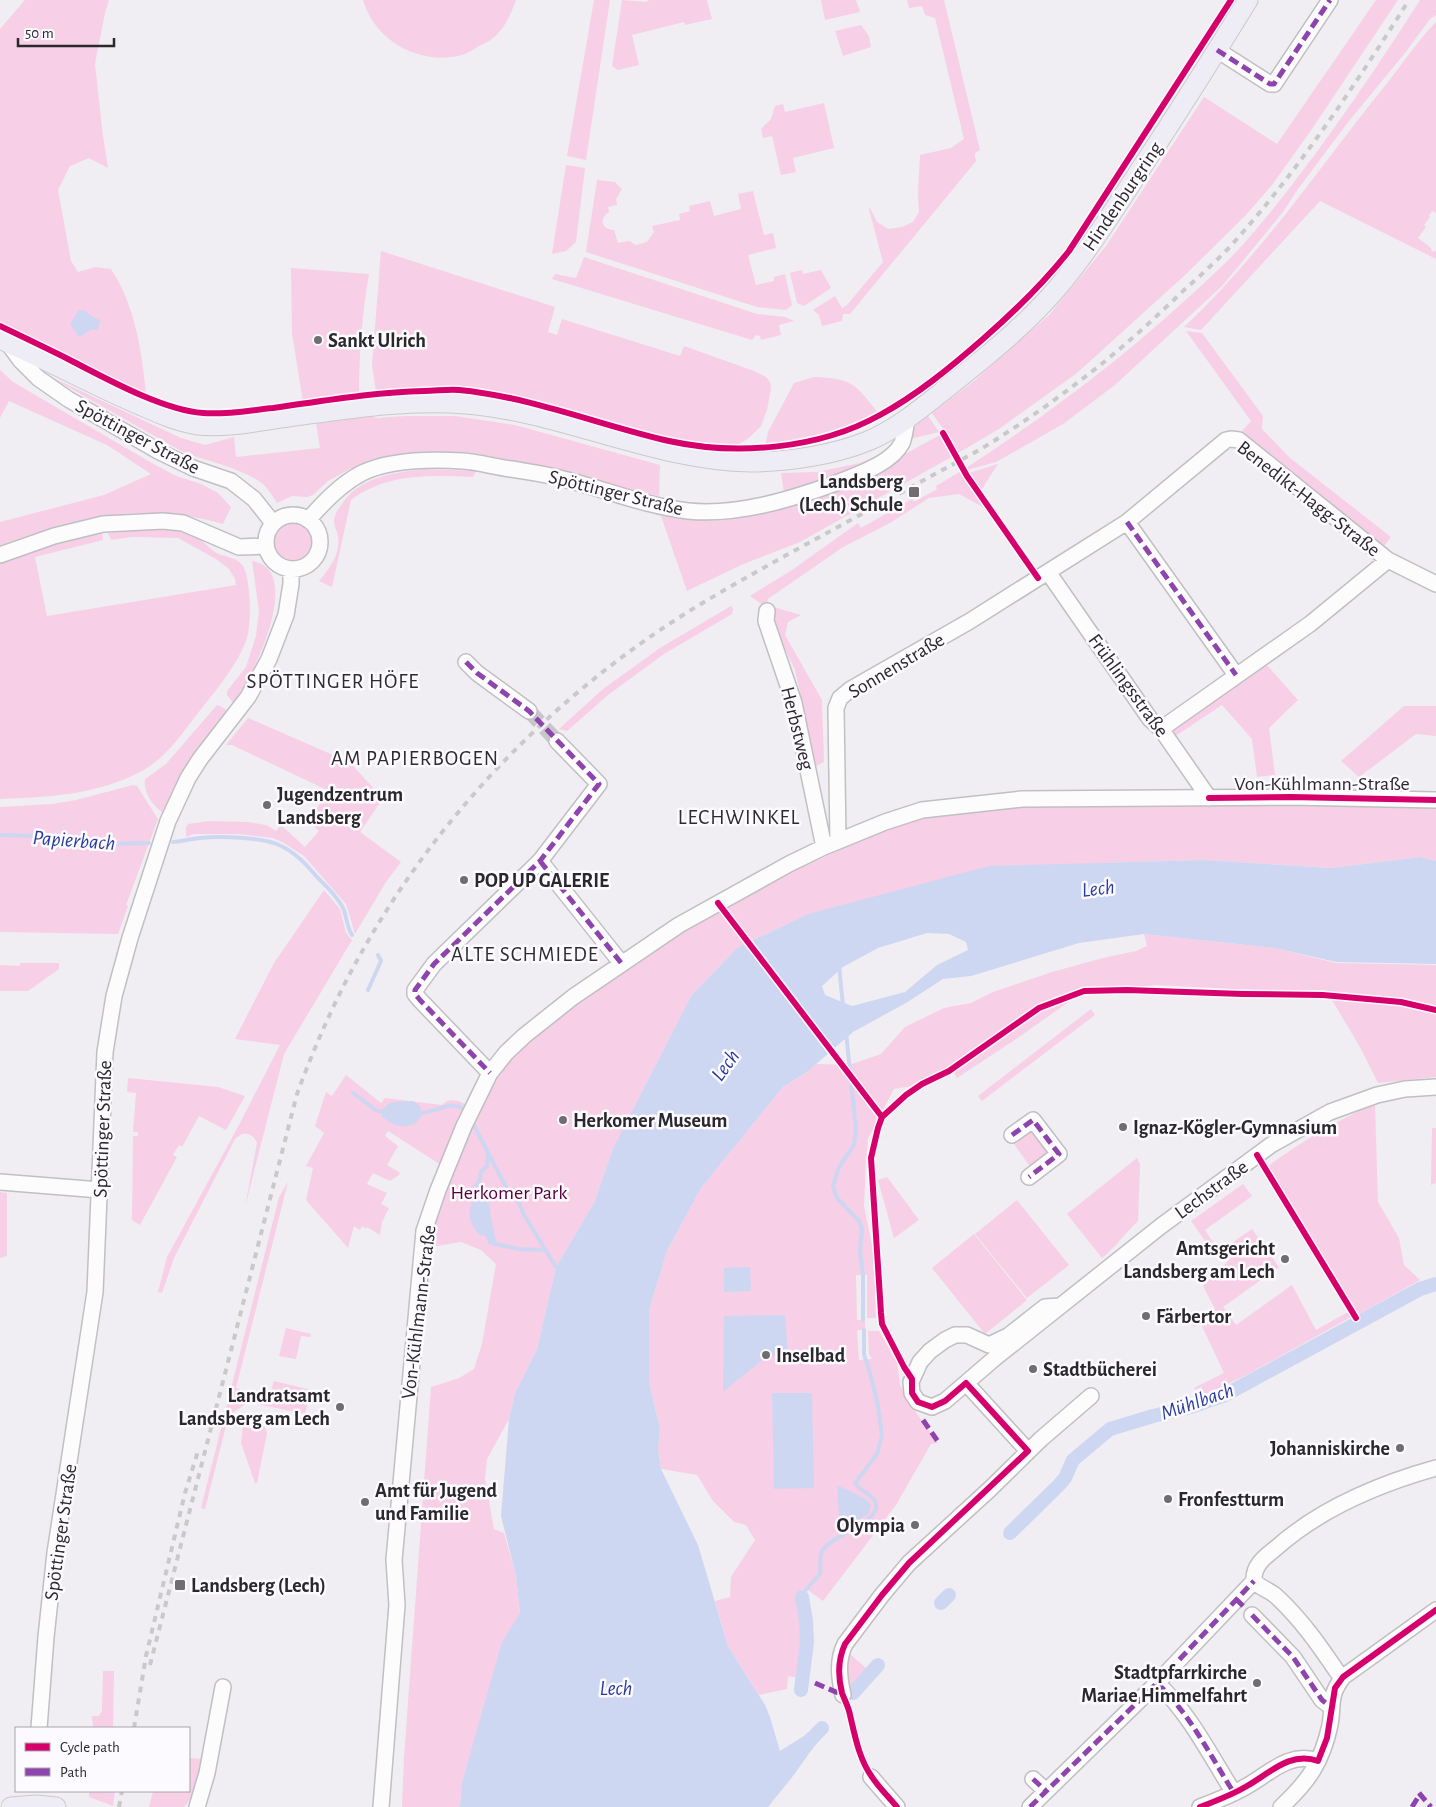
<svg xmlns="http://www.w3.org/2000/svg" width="1436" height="1807" font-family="'Alegreya Sans',sans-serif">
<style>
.green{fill:#f7cfe7}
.water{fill:#ced7f1;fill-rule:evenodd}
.pier{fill:#f0eef2}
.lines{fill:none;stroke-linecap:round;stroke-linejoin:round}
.stream{stroke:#ced7f1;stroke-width:4}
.canal{stroke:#ced7f1;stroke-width:14}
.minor-tunnel{stroke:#c8c6ca;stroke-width:15;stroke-dasharray:15 8;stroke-linecap:butt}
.minor-casing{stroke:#c0bfc2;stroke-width:18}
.major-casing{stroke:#cac9cb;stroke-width:21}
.minor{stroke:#fdfcfd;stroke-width:15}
.major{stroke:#eeedf5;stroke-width:19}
.rail{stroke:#c9c9c9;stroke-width:4;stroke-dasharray:6 6;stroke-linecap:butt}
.quiet{stroke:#8e44ad;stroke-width:5;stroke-dasharray:10 5;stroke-linecap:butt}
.cycleway-casing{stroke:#fcfaff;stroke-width:9}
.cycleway{stroke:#d6006c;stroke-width:6}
.poi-dot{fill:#6f6d70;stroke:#fcfaff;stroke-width:2}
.labels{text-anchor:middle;stroke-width:5;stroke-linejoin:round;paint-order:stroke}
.street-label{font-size:20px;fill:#29282a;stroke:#fcfaff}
.poi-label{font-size:20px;font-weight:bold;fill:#29282a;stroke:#fcfaff;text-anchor:start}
.park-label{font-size:20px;fill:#55003d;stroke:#fcfaff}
.neighbourhood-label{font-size:21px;letter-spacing:1px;fill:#2d2b2f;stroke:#fcfaff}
.water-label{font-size:21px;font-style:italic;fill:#273d9e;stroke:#fcfaff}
</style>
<rect width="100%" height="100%" fill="#f0eef2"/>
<path class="green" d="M25,0h84l-4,13 -10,51 8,72 5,32 -19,-10 -19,8 -12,24 13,71 7,11 17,-5 16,2c24,36 31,83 35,125l-146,-71v-294z
M363,0h153c-5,14 -11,28 -23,38 -4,4 -10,6 -14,8 -5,3 -11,7 -17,9 -41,11 -87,-13 -99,-55z
M594,0h16l-24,160 -19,-4z
M622,0l24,2 3,-2h58l5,19 -27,6 -1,-3 -52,13 7,30 -21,5 -6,-4z
M821,0h35l4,12 -35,8z
M907,0h37l36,150 -5,3v5l2,2 -127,154h-7l-1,7 -20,5 -3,-11 -6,-5 22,-14 7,12 5,-3 36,-43 -14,-53 1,-1 7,14 11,7 14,-2 11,-5 6,-10 -1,-18 2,-39 31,-7 13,-9 -29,-121 -10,-3 -3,-9 -13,2z
M1376,0h22l-86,129 -40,56 -27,31 -61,60 -107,97 -78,56 -41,24 -12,-20 -14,-20 43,-33 74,-65 57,-69 98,-149 73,47z
M1420,0h16v15l-6,4 -25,34 -56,68 -51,68 -15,23 -60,73 -108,100 -52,39 -67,38 -29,8 -1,-2c75,-49 147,-102 214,-163 20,-18 41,-37 60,-57 32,-36 61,-74 89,-113 32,-45 62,-89 91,-135z
M1436,22v191l-4,-2 -3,4 1,2 -6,8 2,2 -8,11 13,10 1,4 4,-1v8l-116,-58 -119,129 -17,-3c77,-72 134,-158 200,-240 17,-21 33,-46 52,-65z
M861,25l8,11 2,11 -28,9 -8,-25z
M824,103l10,45 -41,10 3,14 -15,3 -9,-39 -9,2 -2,-9 10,-10 4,-13 8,-2 2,8z
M566,165l19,3 -9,74 -10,9 -14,3z
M597,180l18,2 7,7 -6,10 1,6 -9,2 1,5c-10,6 -8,18 5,18l4,13 11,-2 7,4 11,-3 7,-10 -2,-6 28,-6 -1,-6 11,-3 -1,-5 21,-5 4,15 27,-7 -3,-15 15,-3 11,44 9,-2 3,15 -28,7 8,30 18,-4v-4l11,-3 7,31 -6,5 -29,-3 -171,-55z
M381,251l174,56 -7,25 9,3 5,-16 118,37 4,-10 70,25 12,6 4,5 1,7 -4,21 -6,16 -12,12 -10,6 -18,3 -50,-7 -108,-31 -62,-14 -38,-6 -69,1 -18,2 -4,-27z
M584,257l173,57 28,3 9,4 -15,4 2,10 -20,5 -1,-4 -4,-1 -4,5 -200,-61 3,-5 21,4z
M291,268l78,6c-7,40 -10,80 -10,121l-56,7 -11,-69z
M802,270l1,4 18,-4 10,18 -27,18 -7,-3 -7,-30z
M1186,331l16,2 61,83 -1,13 28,29 101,79 -7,9 -142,-115 9,-10z
M0,370l13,12 137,80 26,14 25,8 17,9 13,14 -8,17c-79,-23 -148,-7 -223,22v-24l104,-27 47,-21 -44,-29 -98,-44 -9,17z
M45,374l136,64 24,7 29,-8 2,20 84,-9 -4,-25 53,-7 7,2 30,-2h49l60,9 145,40 -1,31 -25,-5 -76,-22 -90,-17 -34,1 -37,2 -24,4 -25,11 -20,11 -15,14 -6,2 -15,-1 -15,7c-3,-5 -7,-11 -11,-16 -18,-18 -61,-26 -85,-36z
M814,377c39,1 42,8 65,37 -37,17 -74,27 -114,32l3,-14 26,-49z
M928,416l11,16 -33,8 11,-16z
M938,436h3l12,20 -153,86 -59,23 -54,26 -26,-75 36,4 31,-1 55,-11 35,-11 40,-17z
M898,446l-44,24 -70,22 -3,-19 36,-1 43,-9z
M998,464l-18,28 -12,-17 1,-2z
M425,469l51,2 -3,6c-42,-2 -87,-4 -122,23l-19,87 -13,-6c10,-12 22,-27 19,-45 -1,-5 -4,-10 -4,-15 0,-4 3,-11 6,-14 18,-31 54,-34 85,-38z
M961,471l31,41 -33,-18 -30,4 -39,25 -47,24 -75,52 -2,8 -16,-11 42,-26 66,-47 3,5 51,-29 2,3 23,-13 -1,-3z
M272 541a20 20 0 1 1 40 0a20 20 0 1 1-40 0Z
M151,529c15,0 31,-1 44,7 8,5 14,12 21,17 9,4 21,4 27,13 8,14 9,59 3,75 -10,26 -31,50 -48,72 -17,22 -33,46 -58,59 -44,23 -92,25 -140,27v-235l47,-18 55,-13 1,7 -68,17 12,59 189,-31 -1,-6 -6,-10 -13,-10 -38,-21 -46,-1 -21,3 -3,-7z
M252,561c5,1 10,2 14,6 28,25 -14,112 -33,136l-6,-8v-4l19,-24 10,-31 3,-25z
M731,606l2,3 -1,5 -68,40 -56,41 -41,36 -8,-2 44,-40 57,-41z
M773,607l28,8 -13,7 -3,13 37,65 2,62 -8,4 -21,-96 -19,-40z
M1265,663l33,37 -29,28 6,47 -18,2 -5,-38 -30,-34 -48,32 -6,-7z
M217,705l3,1 8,5 -38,50 -28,51c-10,-7 -19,-20 -17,-33l21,-15z
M1404,706h32v30l-20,-2 -57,43 -18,-16z
M248,718l101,44 34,36 -23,34 41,30 -15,20 -31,52 -9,-30 -42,-48 -20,-13 -11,-5 -35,-4h-44l-8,3v-9l2,-4 21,-3 39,1 18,3 10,6 5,-6 24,22 14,-16 -11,-10 21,-30 -97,-46h-6z
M133,785l4,1 21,33 -32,86 2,1 -10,28 -118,-2v-125l52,-3 24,-4z
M1017,803l419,2v56l-15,-4 -90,11 -128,-8 -103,3 -292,51 -71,34 -46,48 -78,152 -19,55 -38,64 -19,82 -22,44 -6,26 -22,40 -2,20 9,50 10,4 12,43 4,37 -41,112 -17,57 -2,25h-58l2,-50 27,-370 28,-9 15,-9 8,-25 14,-80 -15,-14 -20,-8 -31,5 6,-30 39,-98 13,-26 15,-23 25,-30 20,-17 136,-91 107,-60 32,-14 43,-20 57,-21z
M324,890l16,19 6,24 6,7 -68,114 -39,153 12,-64c-5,-11 -14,-12 -22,-4l-61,119 -12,35 -4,-1 9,-35 72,-132 41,-80 -45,-6 39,-76z
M1144,934l131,14 61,15 100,2v112l-58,6 -18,-36 -34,-57h-71l-99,-5 -76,9 -61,43 -62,41 -6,-10 -33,17 -24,4 -26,49 -2,21 -2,47 10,49 2,63h-9v-43h-11l1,45h8v10h-8l2,30 13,-1 -3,-5 -1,-23h11l18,31 3,23 12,22 26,36 -7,1 -35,61 -73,96 -18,-13 -6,4 6,30 1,20 -7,36 -11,-2 -1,13 -28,6 -31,-49 -13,-45 15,-4 1,-20 24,-37 -9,-15 -12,-3 -21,-21 -16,-26 -36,-6 -3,-19 2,-21 -11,-47v-72l18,-59 34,-63 82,-101 24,-15 9,-8 33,1 32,-11 24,-27 39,-19 27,-5 22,-11 59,-20 51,-14 33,-7 11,-5z
M20,963h39v6l-31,22h-28v-26l20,1z
M1091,1009l4,6 -113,86 -4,-5z
M346,1075l35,28 4,-5 57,7c7,-7 15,-5 23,-1l-24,61 -53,-34 -3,5 13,10 -11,19 13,8 -1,2 -9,6 -17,-8 -6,11 20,9 -6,11 8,4 -7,14 -2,13 -13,-8 -1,2 -4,-3 -2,4 -6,-4 -6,22 -42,-48 7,-32 -7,-2 18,-33 -9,-7 11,-34 6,4z
M128,1078l90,9 27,9 -19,34 -27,-14 -17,31 -3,-2 -6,10 4,2 -37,68 -8,-5 1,-84h5v-4h-5l3,-39 -9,-1z
M1375,1103l3,99 21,36 5,27 16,15 -61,34 -26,-42 -5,-5 -60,-101c34,-25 69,-45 107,-63z
M1030,1128l20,26 -19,14 -19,-27z
M1432,1128h4v55l-5,2z
M1137,1158l3,6 -2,57c-13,12 -21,25 -36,37l-35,-44z
M887,1177l32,43 -25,18 -16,-58z
M288,1182l-52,206 12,3 -2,13 -12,8 -7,10 -22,87 -4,-1 78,-311z
M1243,1184l9,12 -47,34 14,21 -4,4 -24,-34z
M0,1192l7,1v63l-7,2z
M1017,1200l52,65 -42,33 -52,-64z
M1252,1229l27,38 -56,40 13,18 56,-40 24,45 32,-18 3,5 -101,56 -43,21 -9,3 6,-4 -3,-6 -6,3 -1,-2 30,-15 -23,-49 -7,3 -2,-2 23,-16 -12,-23 29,-29 -6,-10z
M974,1234l53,66 -42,34 -53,-66z
M286,1328l25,6 -1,3 -9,-1 -5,23 -17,-3z
M274,1381l37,9 -6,24 -48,-10 1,-5 10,2z
M250,1421c9,-1 15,3 17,12l-10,50h-2l-14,-40 2,-17z
M849,1653l17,15 -17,20c-5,-11 -3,-24 0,-35z
M103,1671h11l-1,57h-20l-1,-12h7l3,-5z
M190,1758l11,1c-3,15 -6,37 -17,48h-35l4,-16h36z
M89,1791h26l-2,15 -24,-9z"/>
<path class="water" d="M79,310h5l7,6 9,4 -2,10h-7l-12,7 -9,-13z
M1421,857l15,4v103l-100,-2 -61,-14 -131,-14 -65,9 -108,33 -28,3 -37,24 -53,29 -46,40 -24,15 -82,101 -34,63 -18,59v72l11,47 -2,21 3,19 37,76 30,101 37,59 5,12 10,34 24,-15 4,-4 10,9 -25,35 -25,31h-308l2,-25 40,-140 18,-29 -4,-37 -15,-60 8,-97 6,-26 22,-44 19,-82 38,-64 19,-55 78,-152 46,-48 71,-34 181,-48 214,-6 128,8zM927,933l22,1 17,8 2,8 -31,15 -32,27 -53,14 -27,-11 -3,-9 21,-19 35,-19z
M413,1101l7,5 2,8c-7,18 -29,14 -40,2v-6l6,-6 6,-2z
M479,1180c2,8 9,15 10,22 2,16 4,29 9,43l-4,1 -5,-2 -4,-9 -4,1c-10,-9 -17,-25 -6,-36 -3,-8 -4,-14 4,-20z
M750,1267l1,24 -27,1v-24z
M785,1315l3,40 -21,1 -44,36 1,-76z
M772,1393h40l2,95 -40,1z
M837,1485l29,14 5,7 -3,8 -28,17z"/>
<path class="pier" d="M751,938l85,112 -6,5 -86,-114z"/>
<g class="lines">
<path class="stream" d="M0,835l35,1 72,8 42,-1
M173,842c9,-1 18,-3 27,-4 20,-2 62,-1 79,7 16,7 27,19 38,32 9,9 19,18 25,29 5,9 4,20 10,29
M839,965l4,41
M368,990l13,-29 -3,-6
M846,1032l10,98 -2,15 -15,22 -6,19 4,12 22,23 3,8 -2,23 3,23v45
M353,1093l24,18 8,1
M419,1113c15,1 36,-16 47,-1
M471,1120l36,69 12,14 5,12 32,52 4,2
M479,1183l2,-11 6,-6 1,-12
M494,1242l1,2 24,5 27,1
M802,1597v-3l18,-20c1,-6 -1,-17 2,-23 8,-16 63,-29 53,-50 -5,-8 -15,-10 -20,-18l22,-29 5,-19 -4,-29 -6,-26 -8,-26v-24"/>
<path class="canal" d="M1010,1533l49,-48 6,-7 8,-18 37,-31 43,-13 38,-9 32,-11 197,-107 16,-5
M941,1603l8,-8
M801,1690l6,-48 -1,-21 -4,-24
M853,1693l25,-28
M802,1749l20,-21"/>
<path class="minor-tunnel" d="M529,711l28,30"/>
<g class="minor-casing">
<path id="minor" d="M1217,50l53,34h4l56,-84
M7,342l14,19 17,17 30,21 90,52 35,17 38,13 23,18 19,24
M266 542a27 27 0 1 1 54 0a27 27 0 1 1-54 0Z
M308,520c16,-18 33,-36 54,-47 29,-14 69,-14 101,-12 16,1 32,6 48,8 18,3 35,5 52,10 42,10 82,27 125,32 50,5 104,-12 151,-29 20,-8 53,-19 63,-39 3,-7 4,-18 5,-26
M1127,522l109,153
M0,555l54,-19 49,-12 60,-3 20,2 56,24 27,-1
M1388,560l48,24
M1048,572l102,147 11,10 48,69
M767,611l-1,10 28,82 30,144
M466,662l11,11 52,38
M838,841l-2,-133 4,-10 11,-9 119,-68 157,-99 99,-82 5,-1 8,1 149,120 -78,64 -149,105
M540,861l82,103
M490,1073l-70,-73 -5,-6v-4l19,-26 106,-103 59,-77 -42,-43
M1012,1135l21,-15 26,34 -30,23
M0,1182l100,8
M1060,1306l-15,1 -37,29 -19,9 -22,-10h-12l-10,5 -15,11 -10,11 -9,20 1,11 6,9 14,5 13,-6 50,-43 166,-132 110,-81 59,-33 47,-17 28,-6 31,-2
M966,1383l62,68
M1254,1581c-1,-16 11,-24 22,-33 45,-40 103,-64 160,-80
M1254,1581c6,7 15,9 22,15 25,23 43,49 62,77l5,4
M1252,1615l41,42 29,43 9,7
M1157,1683c33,31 53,72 77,110
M843,1695c-4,-18 -6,-35 2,-51l37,-49 27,-32 81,-74 51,-50 50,-43
M39,1728l7,-91 9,-84 40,-261 10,-240 9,-56 16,-58 38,-117 20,-43 12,-19 48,-62 21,-38 17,-44 5,-31v-15
M871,1777l26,30
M1033,1779l13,12
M197,1807l10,-34 16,-86
M381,1807l16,-202 -3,-45 30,-329 14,-41 26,-64 26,-53 16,-20 18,-17 49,-39 106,-72 110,-61 35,-17 61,-25 37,-12 100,-11 269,-2 145,3
M1030,1807l127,-124 97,-102
M1200,1807c16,-6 32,-12 47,-21 23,-13 43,-35 71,-25
M1281,1807c28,-26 41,-45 49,-82 4,-22 -2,-28 13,-48l93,-67"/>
</g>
<g class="major-casing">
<path id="major" d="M0,339c48,21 94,47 142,67 18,8 36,16 56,19 29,3 61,-4 90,-8 59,-8 118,-18 178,-13 97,8 186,56 285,58 36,0 83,-7 117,-21 29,-12 56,-35 80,-54 39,-31 79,-63 111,-101 30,-36 55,-76 81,-116 37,-56 73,-113 108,-170
M11,1807l25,-2 20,2"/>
</g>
<use href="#minor" class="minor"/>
<use href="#major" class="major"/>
<path class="rail" d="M150,1665l147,-571c18,-49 41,-101 67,-146 83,-146 207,-269 352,-353 72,-42 145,-80 217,-120 24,-13 48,-25 70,-40 27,-17 53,-36 78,-55 37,-28 70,-58 103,-90 18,-16 36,-32 52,-50 64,-72 121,-158 173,-240
M134,1728l12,-72 39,-163 14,-45
M119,1807l3,-16"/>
<path class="quiet" d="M1217,50l53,34h4l56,-84
M1127,522l109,153
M466,662l11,11 52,38 70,73 -59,77 -106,103 -19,26v4l5,6 70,73
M540,861l82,103
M1012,1135l21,-15 26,34 -30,23
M923,1420l16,23
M1236,1599l8,8
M1252,1615l41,42 29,43 9,7
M815,1683l28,12
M1157,1683c33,31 53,72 77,110l-2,1
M1033,1779l13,12
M1419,1793l12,14
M1030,1807l127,-124 97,-102
M1412,1807l8,-13"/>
<g class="cycleway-casing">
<path id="cycleway" d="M0,326c23,11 46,22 68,33 37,19 94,51 135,54 23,2 48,-3 70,-5 50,-7 101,-16 151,-17 12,0 24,-2 35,-1 73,7 140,35 210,51 68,15 150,8 211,-26 37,-20 71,-48 103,-76 32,-28 60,-55 86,-88l162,-251
M943,433l24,43 71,102
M1209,798l82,-1 145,3
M718,903l164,214
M1257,1155l99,163
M897,1807c-8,-10 -18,-19 -25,-30 -13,-18 -17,-41 -22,-62 -1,-7 -5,-14 -8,-22 -4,-16 -4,-34 3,-49l37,-49 27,-32 119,-112 -62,-68 -21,18 -13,6 -14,-5 -6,-9v-14l-8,-12 -22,-43 -1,-11 -10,-155 7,-30 4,-11 24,-22 16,-11 27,-13 90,-63 45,-17 43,-1 116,4 80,1 78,7 35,8
M1200,1807c16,-6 32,-12 47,-21 23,-13 43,-35 71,-25l9,-23 8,-50 8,-11 93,-67"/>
</g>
<use href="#cycleway" class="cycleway"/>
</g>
<g class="poi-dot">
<circle cx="318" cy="340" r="5"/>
<rect x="908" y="486" width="12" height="12" rx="2.5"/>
<circle cx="267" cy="805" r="5"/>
<circle cx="464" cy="880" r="5"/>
<circle cx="563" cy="1120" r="5"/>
<circle cx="1123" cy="1127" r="5"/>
<circle cx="1285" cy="1259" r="5"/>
<circle cx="1146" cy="1316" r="5"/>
<circle cx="766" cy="1355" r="5"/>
<circle cx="1033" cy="1369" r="5"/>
<circle cx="340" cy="1407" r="5"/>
<circle cx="1400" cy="1448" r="5"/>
<circle cx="1168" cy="1499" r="5"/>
<circle cx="365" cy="1502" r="5"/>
<circle cx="915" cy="1525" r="5"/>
<rect x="174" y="1579" width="12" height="12" rx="2.5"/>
<circle cx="1257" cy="1683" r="5"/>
</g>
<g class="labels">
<g class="street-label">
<text transform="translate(1122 196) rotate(-56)" y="7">Hindenburgring</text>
<text transform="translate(138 436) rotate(28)" y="7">Spöttinger Straße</text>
<text transform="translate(616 492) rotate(14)" y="7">Spöttinger Straße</text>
<text transform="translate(1309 498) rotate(38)" y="7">Benedikt-Hagg-Straße</text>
<text transform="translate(896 665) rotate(-31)" y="7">Sonnenstraße</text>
<text transform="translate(1129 685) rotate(54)" y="7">Frühlingsstraße</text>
<text transform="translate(798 728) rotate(76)" y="7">Herbstweg</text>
<text x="1322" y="790">Von-Kühlmann-Straße</text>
<text transform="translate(102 1129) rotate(-88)" y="7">Spöttinger Straße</text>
<text transform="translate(1211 1189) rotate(-36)" y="7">Lechstraße</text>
<text transform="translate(418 1312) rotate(-83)" y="7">Von-Kühlmann-Straße</text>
<text transform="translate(60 1532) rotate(-82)" y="7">Spöttinger Straße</text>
</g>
<g class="poi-label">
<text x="328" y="347">Sankt Ulrich</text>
<text x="903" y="488" text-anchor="end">Landsberg<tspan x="903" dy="23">(Lech) Schule</tspan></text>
<text x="277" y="801">Jugendzentrum<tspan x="277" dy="23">Landsberg</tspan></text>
<text x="474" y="887">POP UP GALERIE</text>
<text x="573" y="1127">Herkomer Museum</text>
<text x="1133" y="1134">Ignaz-Kögler-Gymnasium</text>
<text x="1275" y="1255" text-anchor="end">Amtsgericht<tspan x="1275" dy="23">Landsberg am Lech</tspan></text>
<text x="1156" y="1323">Färbertor</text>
<text x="776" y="1362">Inselbad</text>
<text x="1043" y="1376">Stadtbücherei</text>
<text x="330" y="1402" text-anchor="end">Landratsamt<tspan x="330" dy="23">Landsberg am Lech</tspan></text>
<text x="1390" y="1455" text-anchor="end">Johanniskirche</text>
<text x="375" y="1497">Amt für Jugend<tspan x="375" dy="23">und Familie</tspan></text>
<text x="1178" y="1506">Fronfestturm</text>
<text x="905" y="1532" text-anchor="end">Olympia</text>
<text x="191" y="1592">Landsberg (Lech)</text>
<text x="1247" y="1679" text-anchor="end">Stadtpfarrkirche<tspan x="1247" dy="23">Mariae Himmelfahrt</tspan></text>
</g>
<g class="park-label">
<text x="509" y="1199">Herkomer Park</text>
</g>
<g class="neighbourhood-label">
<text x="333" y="688">SPÖTTINGER HÖFE</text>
<text x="415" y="765">AM PAPIERBOGEN</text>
<text x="739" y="824">LECHWINKEL</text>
<text x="525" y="961">ALTE SCHMIEDE</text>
</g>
<g class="water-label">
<text transform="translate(74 840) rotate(4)" y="7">Papierbach</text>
<text transform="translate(1098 888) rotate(-7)" y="7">Lech</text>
<text transform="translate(725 1065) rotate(-54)" y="7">Lech</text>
<text transform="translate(1197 1401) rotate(-19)" y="7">Mühlbach</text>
<text x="616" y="1695">Lech</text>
</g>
</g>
<rect x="15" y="1727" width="175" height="65" fill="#fcfaff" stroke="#a8a6aa"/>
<rect x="25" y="1743" width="25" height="8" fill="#d6006c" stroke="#a8a6aa"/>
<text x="60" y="1752" font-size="15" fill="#29282a">Cycle path</text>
<rect x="25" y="1768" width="25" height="8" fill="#8e44ad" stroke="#a8a6aa"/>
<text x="60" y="1777" font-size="15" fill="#29282a">Path</text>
<path d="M18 38v8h96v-8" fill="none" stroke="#29282a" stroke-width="2.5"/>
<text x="25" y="38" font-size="15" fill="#29282a" stroke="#fcfaff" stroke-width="4" paint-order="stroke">50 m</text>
</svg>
